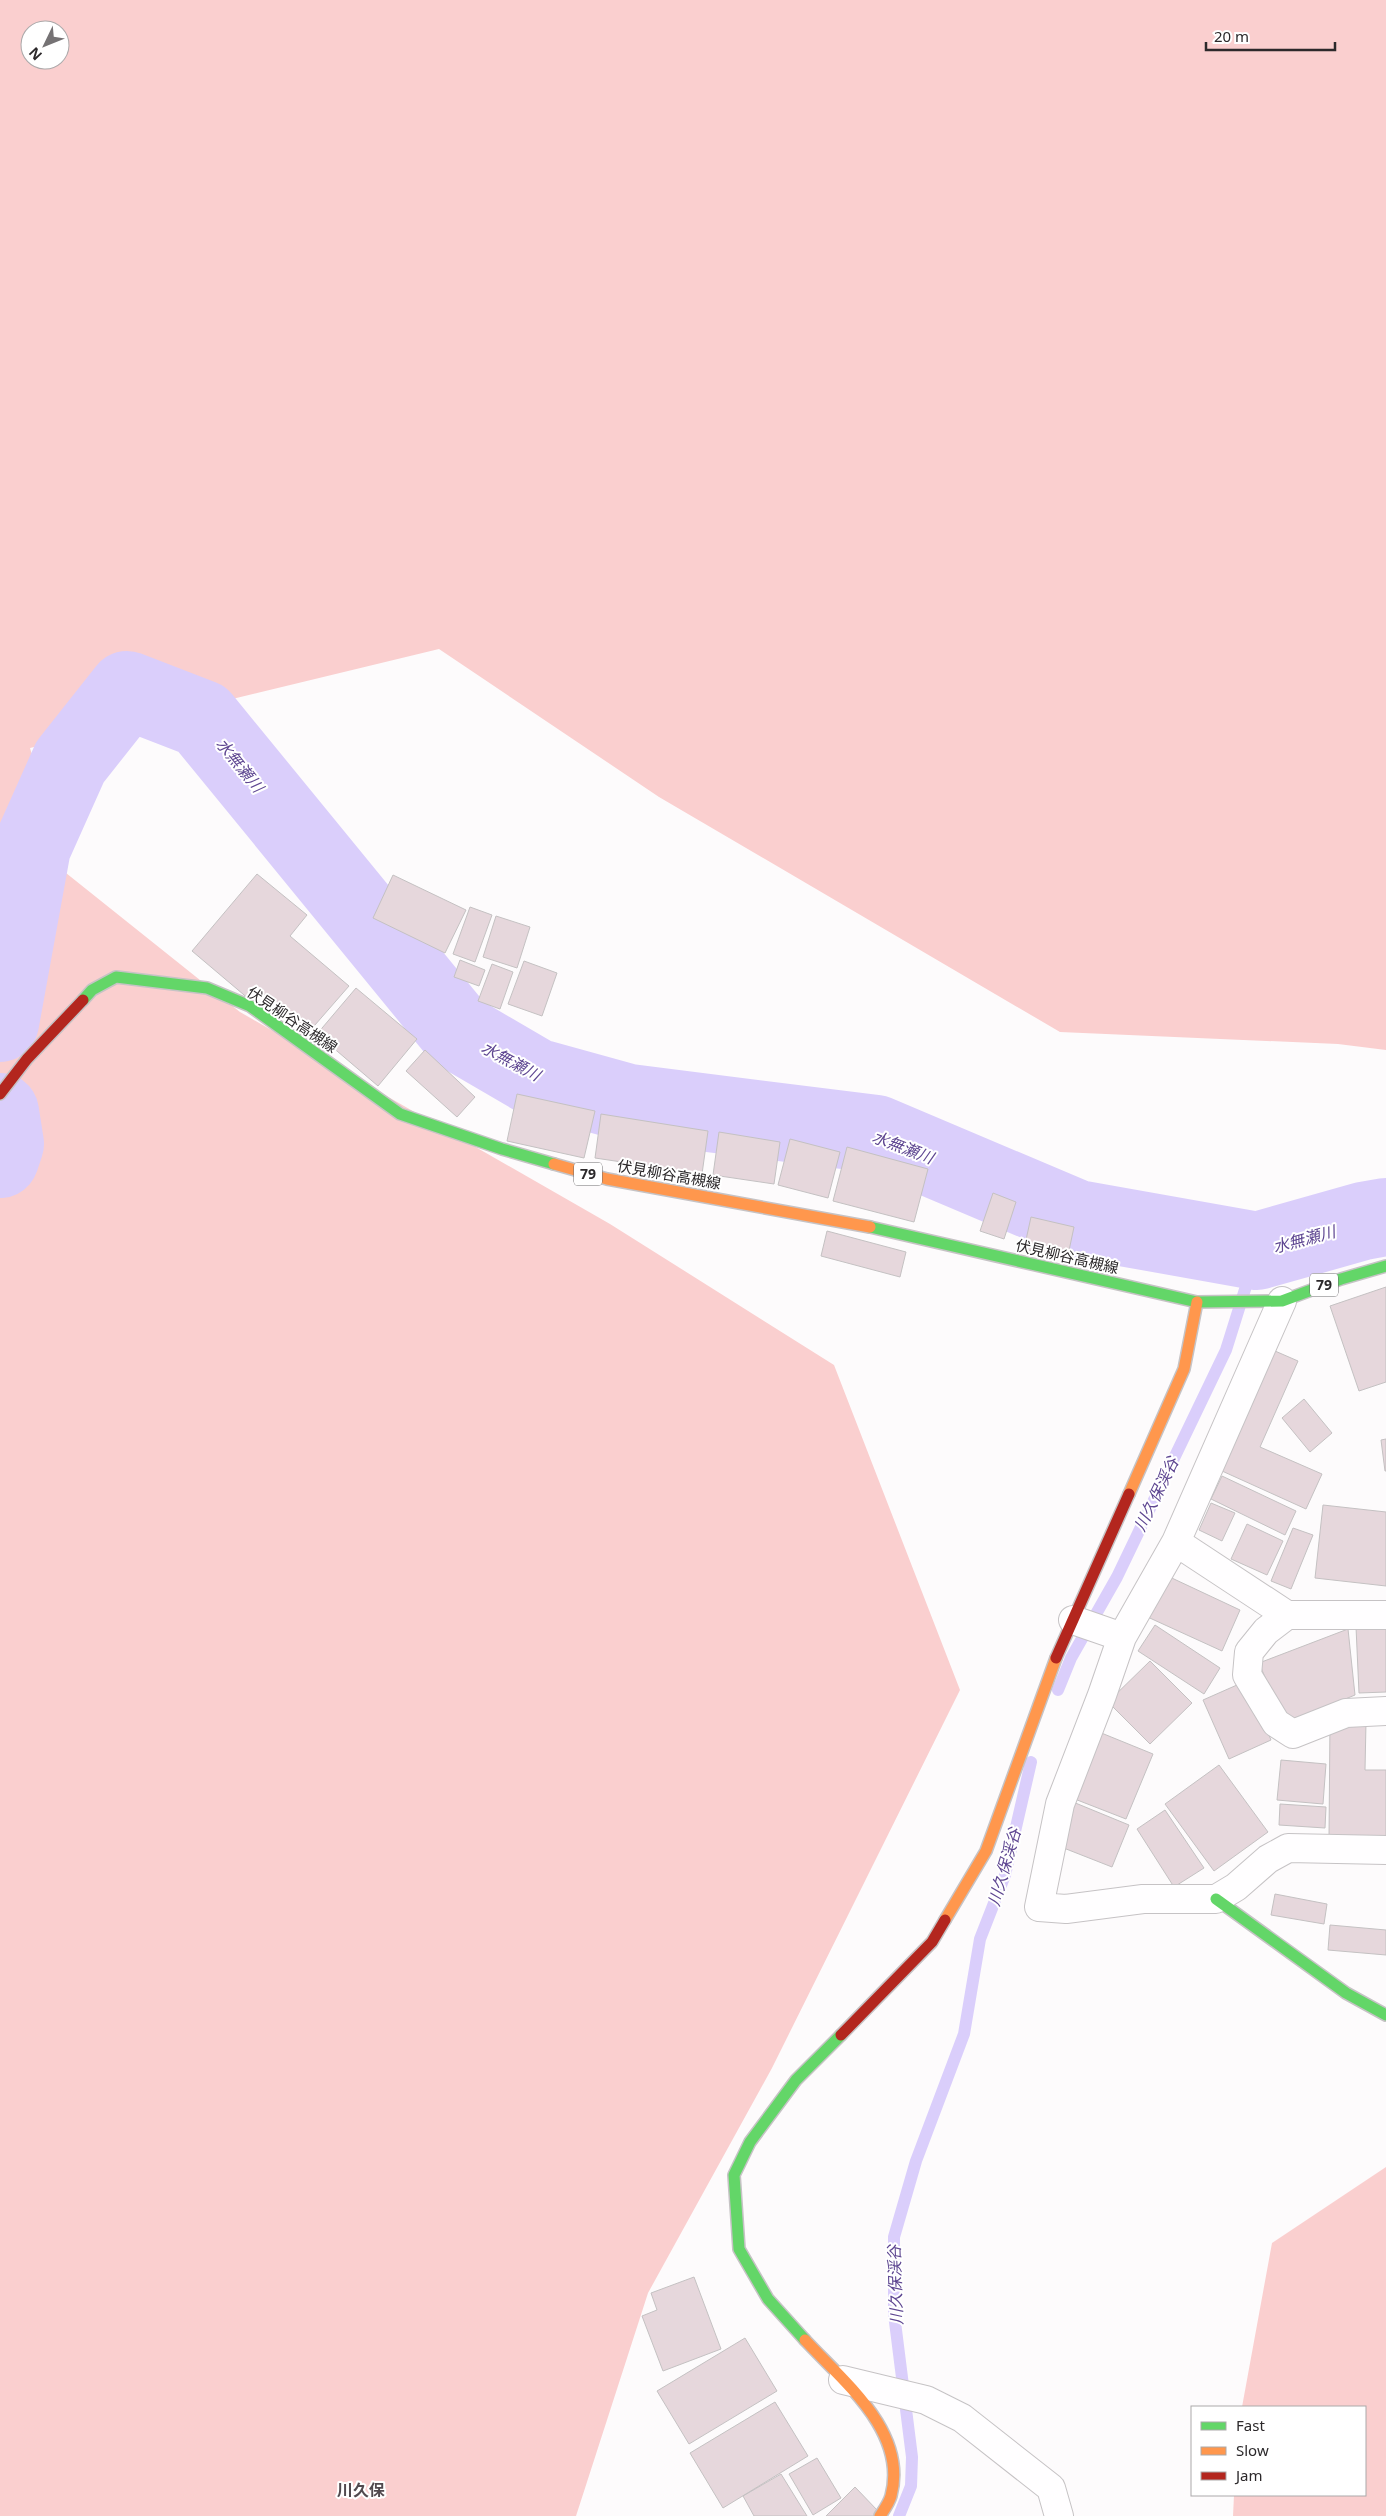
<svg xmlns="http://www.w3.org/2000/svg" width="1386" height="2516" font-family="'Noto Sans','Noto Sans JP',sans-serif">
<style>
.forest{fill:#facfcf;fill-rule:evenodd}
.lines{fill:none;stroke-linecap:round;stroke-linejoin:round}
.stream{stroke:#dacefb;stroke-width:12}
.river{stroke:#dacefb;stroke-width:78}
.building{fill:#e6d7dc;stroke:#c4c1c2}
.street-casing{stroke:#c6c3c5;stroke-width:30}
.fast-casing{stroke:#c6c3c5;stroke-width:14}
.slow-casing{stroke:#c6c3c5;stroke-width:14}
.jam-casing{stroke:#c6c3c5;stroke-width:14}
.street{stroke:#fffeff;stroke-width:28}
.fast{stroke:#63d668;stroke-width:11}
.slow{stroke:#ff974d;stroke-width:11}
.jam{stroke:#b3261e;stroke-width:11}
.labels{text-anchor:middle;stroke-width:4;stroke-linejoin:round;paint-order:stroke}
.shield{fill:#fff;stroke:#6b696b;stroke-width:1}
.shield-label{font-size:14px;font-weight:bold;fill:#2c292b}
.street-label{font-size:15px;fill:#2c292b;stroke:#fff}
.water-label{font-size:16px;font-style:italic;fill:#5e4691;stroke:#fff}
.neighbourhood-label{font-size:16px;font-weight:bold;fill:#51494e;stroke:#fff}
</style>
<rect width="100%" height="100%" fill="#fdfbfc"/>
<path class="forest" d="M0,0h1386v1050l-48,-6 -278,-12 -401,-235 -220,-148 -409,99 36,125 174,139 370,212 224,141 126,325 -188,378 -124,225 -72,223h-576zM30,30h30v30h-30z
M1386,2167v349h-153l1,-21h131v-88h-123l30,-164z"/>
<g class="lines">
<path class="stream" d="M1058,1690l13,-32 46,-81 109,-227 31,-99
M899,2516l12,-30 1,-29 -18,-143v-77l22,-76 48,-127 16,-95 25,-64 26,-113"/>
<path class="river" d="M0,1023l32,-176 38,-85 57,-72 75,29 256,313 77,45 94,26 247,31 201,85 180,32 106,-30 23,-4
M0,1112l5,32 -5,15"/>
</g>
<path class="building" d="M257,874l50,41 -17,21 59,50 -41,47 -49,-43 -9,10 -58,-49z
M393,875l73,35 -21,43 -72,-35z
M470,907l22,8 -17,47 -22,-8z
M496,916l34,11 -13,41 -34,-11z
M460,960l25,10 -6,16 -25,-9z
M524,961l33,12 -15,43 -34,-12z
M492,964l21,8 -13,37 -22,-8z
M356,988l61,51 -39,47 -61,-52z
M425,1050l50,47 -18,20 -51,-46z
M517,1094l78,17 -11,47 -77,-17z
M601,1114l107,17 -6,43 -107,-16z
M719,1132l61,10 -6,42 -61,-9z
M790,1139l50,13 -12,46 -50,-13z
M847,1147l81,22 -14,53 -81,-21z
M993,1193l23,9 -12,37 -24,-8z
M1031,1217l43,10 -7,33 -43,-11z
M827,1231l79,21 -6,25 -79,-21z
M1386,1287v95l-27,9 -29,-85z
M1275,1351l23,10 -38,86 62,27 -16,35 -84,-38z
M1304,1399l28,34 -22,19 -28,-34z
M1386,1439v32h-1l-4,-31z
M1222,1476l74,35 -11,24 -74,-36z
M1211,1503l24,10 -13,28 -23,-11z
M1323,1505l63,7v74l-71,-8z
M1247,1524l36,17 -16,34 -36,-16z
M1293,1528l20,7 -22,54 -20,-8z
M1159,1572l81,38 -18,41 -81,-37z
M1155,1625l65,43 -16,26 -66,-43z
M1386,1625v67l-27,1 -3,-66z
M1348,1629l7,66 -70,29 -26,-61z
M1150,1661l42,42 -42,41 -42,-42z
M1246,1681l25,59 -42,19 -26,-59z
M1330,1721l36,1 -1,48h21v68l-57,-1z
M1094,1730l59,24 -27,65 -59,-23z
M1281,1760l45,4 -3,40 -46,-4z
M1219,1765l49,67 -54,39 -49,-67z
M1073,1802l56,23 -17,42 -56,-22z
M1280,1804l46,3 -1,21 -46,-3z
M1165,1810l39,58 -30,19 -37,-58z
M1275,1894l52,10 -3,20 -53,-9z
M1330,1925l56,5v25l-58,-5z
M694,2277l27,72 -58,22 -21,-55 15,-6 -6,-17z
M745,2338l32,53 -88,53 -32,-53z
M775,2402l33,54 -85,52 -33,-55z
M817,2458l24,40 -28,17 -24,-41z
M781,2474l26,42h-53l-11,-20z
M855,2487l23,24 -5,5h-47z"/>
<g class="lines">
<g class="street-casing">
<path id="street" d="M1282,1301l-106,241 -54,95 -20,58 -42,109 -21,103 27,2 77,-10h73l20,-12 32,-28 20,-11 98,2
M1176,1542l111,73h99
M1287,1615l-21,16 -17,21 -2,23 29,48 17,11 53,-21 40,-2
M1073,1620l49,17
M843,2380l83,20 36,18 89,70 8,28"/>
</g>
<g class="fast-casing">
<path id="fast" d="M83,1000l9,-10 24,-13 91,11 43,18 150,108 102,35 52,15
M870,1227l327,75 85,-1 59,-22 45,-13
M1216,1899l130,94 40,22
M805,2340l-37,-41 -29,-50 -5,-74 16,-33 46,-62 45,-45"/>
</g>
<g class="slow-casing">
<path id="slow" d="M554,1164l53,15 263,48
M1129,1494l55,-125 13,-67
M945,1920l41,-69 70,-193
M805,2340c39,42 103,92 86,156 -2,7 -7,14 -11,20"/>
</g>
<g class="jam-casing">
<path id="jam" d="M0,1094l27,-35 56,-59
M1056,1658l73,-164
M841,2035l91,-93 13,-22"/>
</g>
<use href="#street" class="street"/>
<use href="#fast" class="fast"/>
<use href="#slow" class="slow"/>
<use href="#jam" class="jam"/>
</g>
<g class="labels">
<g class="shield">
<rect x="574" y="1162.5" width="28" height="23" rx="4"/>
<rect x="1310" y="1273.5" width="28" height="23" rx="4"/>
</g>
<g class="shield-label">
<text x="588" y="1179">79</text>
<text x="1324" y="1290">79</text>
</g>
<g class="street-label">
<text transform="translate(292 1020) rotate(34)" y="5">伏見柳谷高槻線</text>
<text transform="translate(669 1175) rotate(10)" y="5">伏見柳谷高槻線</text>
<text transform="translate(1067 1257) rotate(13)" y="5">伏見柳谷高槻線</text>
</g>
<g class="water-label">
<text transform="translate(240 765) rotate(51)" y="6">水無瀬川</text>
<text transform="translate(511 1061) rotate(28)" y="6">水無瀬川</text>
<text transform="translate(903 1147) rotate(21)" y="6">水無瀬川</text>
<text transform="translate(1304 1239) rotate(-15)" y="6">水無瀬川</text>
<text transform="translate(1156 1494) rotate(-64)" y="6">川久保渓谷</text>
<text transform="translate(1004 1867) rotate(-74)" y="6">川久保渓谷</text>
<text transform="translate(895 2285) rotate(-92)" y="6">川久保渓谷</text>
</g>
<g class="neighbourhood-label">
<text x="361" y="2496">川久保</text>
</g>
</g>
<rect x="1191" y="2406" width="175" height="90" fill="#ffffff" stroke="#aba9aa"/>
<rect x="1201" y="2422" width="25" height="8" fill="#63d668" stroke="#aba9aa"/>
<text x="1236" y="2431" font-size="15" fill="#2c292b">Fast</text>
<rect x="1201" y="2447" width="25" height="8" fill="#ff974d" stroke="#aba9aa"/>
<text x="1236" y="2456" font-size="15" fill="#2c292b">Slow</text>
<rect x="1201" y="2472" width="25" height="8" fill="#b3261e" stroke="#aba9aa"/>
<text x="1236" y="2481" font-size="15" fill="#2c292b">Jam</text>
<g transform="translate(45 45) rotate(227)"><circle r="24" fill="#ffffff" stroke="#aba9aa"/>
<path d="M0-4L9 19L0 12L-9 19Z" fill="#757274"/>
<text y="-8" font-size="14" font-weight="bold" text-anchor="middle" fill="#2c292b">N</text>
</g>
<path d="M1206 42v8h129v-8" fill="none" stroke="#2c292b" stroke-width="2.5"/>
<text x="1214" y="42" font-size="15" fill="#2c292b" stroke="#ffffff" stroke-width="4" paint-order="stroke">20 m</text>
</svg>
